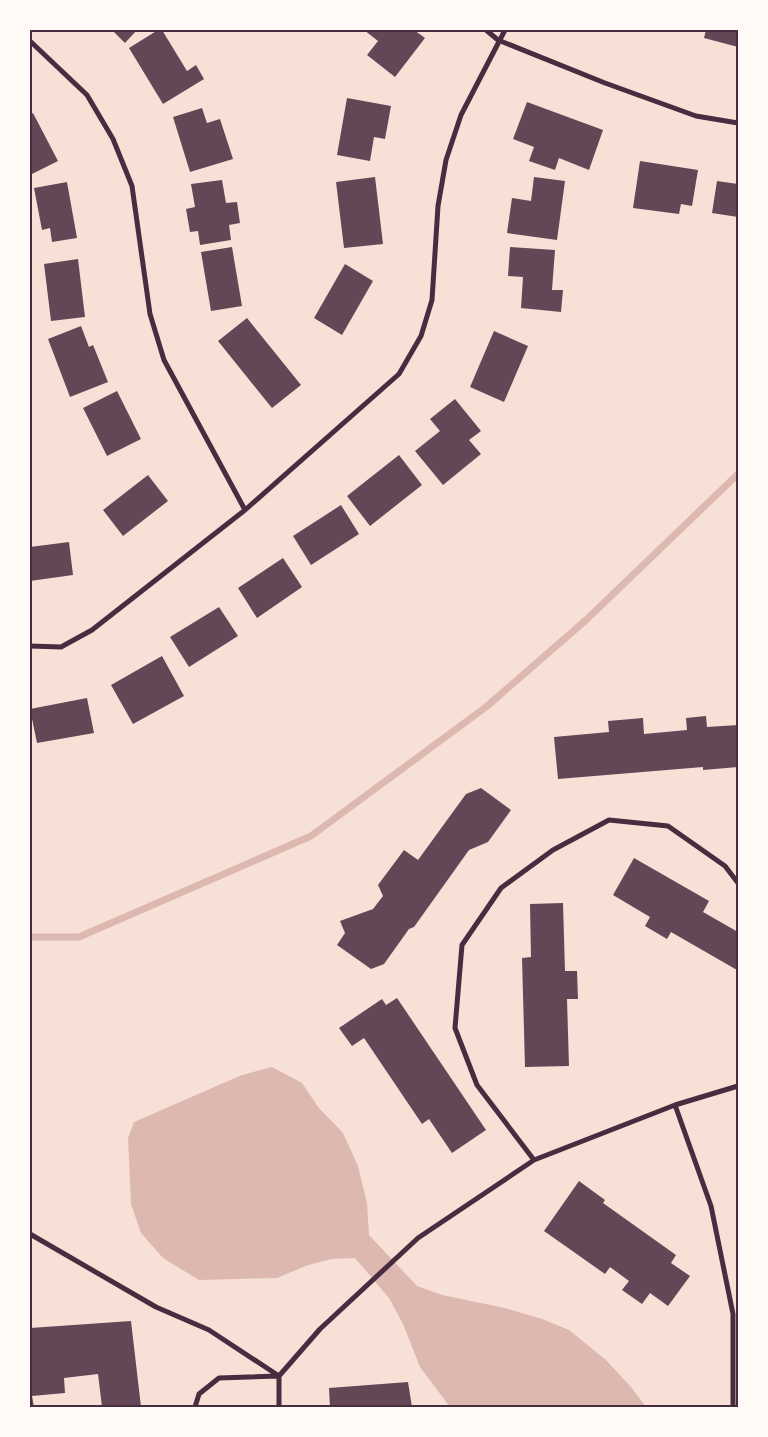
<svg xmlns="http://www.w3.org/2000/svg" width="768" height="1437" font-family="'Source Sans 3',sans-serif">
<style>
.water{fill:#dcb8b0}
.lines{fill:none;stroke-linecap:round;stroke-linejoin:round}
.stream{stroke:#dcb8b0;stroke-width:7}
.building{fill:#644757}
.minor{stroke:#4a2c40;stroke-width:5}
.neatline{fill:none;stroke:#4a2c40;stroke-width:2}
</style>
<rect width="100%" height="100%" fill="#f7e1d7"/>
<path class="water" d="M272,1067l30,16 17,25 24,25 15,33 9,37 2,32 48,51 25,9 63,13 37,11 27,11 37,30 25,27 15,20h-196l-30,-40 -17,-43 -14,-26 -34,-40 -23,1 -24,6 -31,13 -78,2 -36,-22 -22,-25 -10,-29 -3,-66 6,-16 108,-47z"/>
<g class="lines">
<path class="stream" d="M30,937h49l232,-101 175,-129 100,-87 152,-146"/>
</g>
<path class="building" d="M112,30h25l-12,13z
M158,30h4l25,41 9,-6 8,14 -41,25 -34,-56z
M364,30h50l11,8 -30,39 -28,-22 11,-14z
M706,30h32v17l-34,-9z
M347,98l44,8 -6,33 -11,-2 -4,24 -33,-6z
M527,102l76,28 -14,40 -30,-12 -4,12 -26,-9 5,-14 -21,-8z
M202,108l5,15 13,-4 13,40 -43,13 -17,-55z
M33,113l25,48 -28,14v-60z
M640,161l58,9 -6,36 -11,-2 -2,10 -46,-6z
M375,177l8,67 -39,4 -8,-66z
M534,177l31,4 -8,59 -50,-7 5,-35 19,3z
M222,180l4,23 11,-1 3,21 -11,2 2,15 -31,5 -2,-14 -8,1 -4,-23 9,-2 -4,-23z
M717,181l21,3v33l-26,-4z
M67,182l10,56 -25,4 -2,-14 -8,2 -8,-42z
M232,247l10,59 -31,5 -10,-59z
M510,247l45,3 -3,40h11l-2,22 -40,-4 2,-31 -15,-1z
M78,259l7,58 -34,4 -7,-57z
M345,264l28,17 -31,54 -28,-17z
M247,318l54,67 -29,23 -54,-67z
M81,326l8,21 4,-2 15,37 -38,15 -22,-58z
M494,331l34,15 -24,56 -34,-15z
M117,391l24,48 -34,17 -24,-48z
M455,399l26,32 -12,9 12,14 -38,31 -28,-34 25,-20 -10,-12z
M399,455l23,30 -52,41 -23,-30z
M148,475l20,26 -45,35 -20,-26z
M341,505l18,29 -48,31 -18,-29z
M69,542l4,33 -43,6v-34z
M283,558l19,29 -45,31 -19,-30z
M219,607l19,29 -49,31 -19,-30z
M162,656l22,40 -51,28 -22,-39z
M87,698l7,35 -57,10 -7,-34z
M706,716l1,11 31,-2v42l-35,3v-3l-145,12 -4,-42 55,-5 -1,-11 35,-3 1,16 43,-4 -1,-12z
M481,788l30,22 -23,32 -19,8 -55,77 -5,2 -25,35 -13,5 -34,-24 8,-12 -5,-12 33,-12 10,-13 -5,-11 26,-35 14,10 48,-66z
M634,858l75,43 -6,11 35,20v35l-1,3 -66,-38 -4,7 -22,-13 5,-9 -37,-22z
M563,903l2,68h12l1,28h-11l2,67 -44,1 -3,-109 9,-1 -1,-53z
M397,998l89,132 -34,23 -23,-34 -7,5 -58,-86 -12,8 -13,-18 43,-29 4,6z
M579,1181l26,19 -2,3 73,52 -5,8 19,13 -22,30 -18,-13 -8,11 -20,-14 7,-9 -19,-14 -5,7 -61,-43z
M131,1321l10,86h-39l-4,-33 -34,4 1,15 -33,3 2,11h-4v-79z
M408,1382l4,25h-82l-1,-19z"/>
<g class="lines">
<path class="minor" d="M486,30l12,10 107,43 91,33 42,7
M30,41l57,54 26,44 19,47 18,128 14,46 81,150
M30,646l31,1 31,-17 153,-120 154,-136 22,-38 11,-36 6,-94 8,-46 15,-45 44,-85
M675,1105l36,101 22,108v93
M534,1160l-57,-75 -22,-57 7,-83 39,-57 52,-38 56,-30 59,6 57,40 13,17
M30,1234l126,73 53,23 70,46 41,-47 98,-91 116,-78 141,-55 63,-19
M195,1407l4,-13 20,-16 60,-2v31"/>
</g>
<rect width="768" height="1437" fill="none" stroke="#fffaf5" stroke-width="62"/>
<rect x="31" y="31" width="706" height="1375" class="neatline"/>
</svg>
